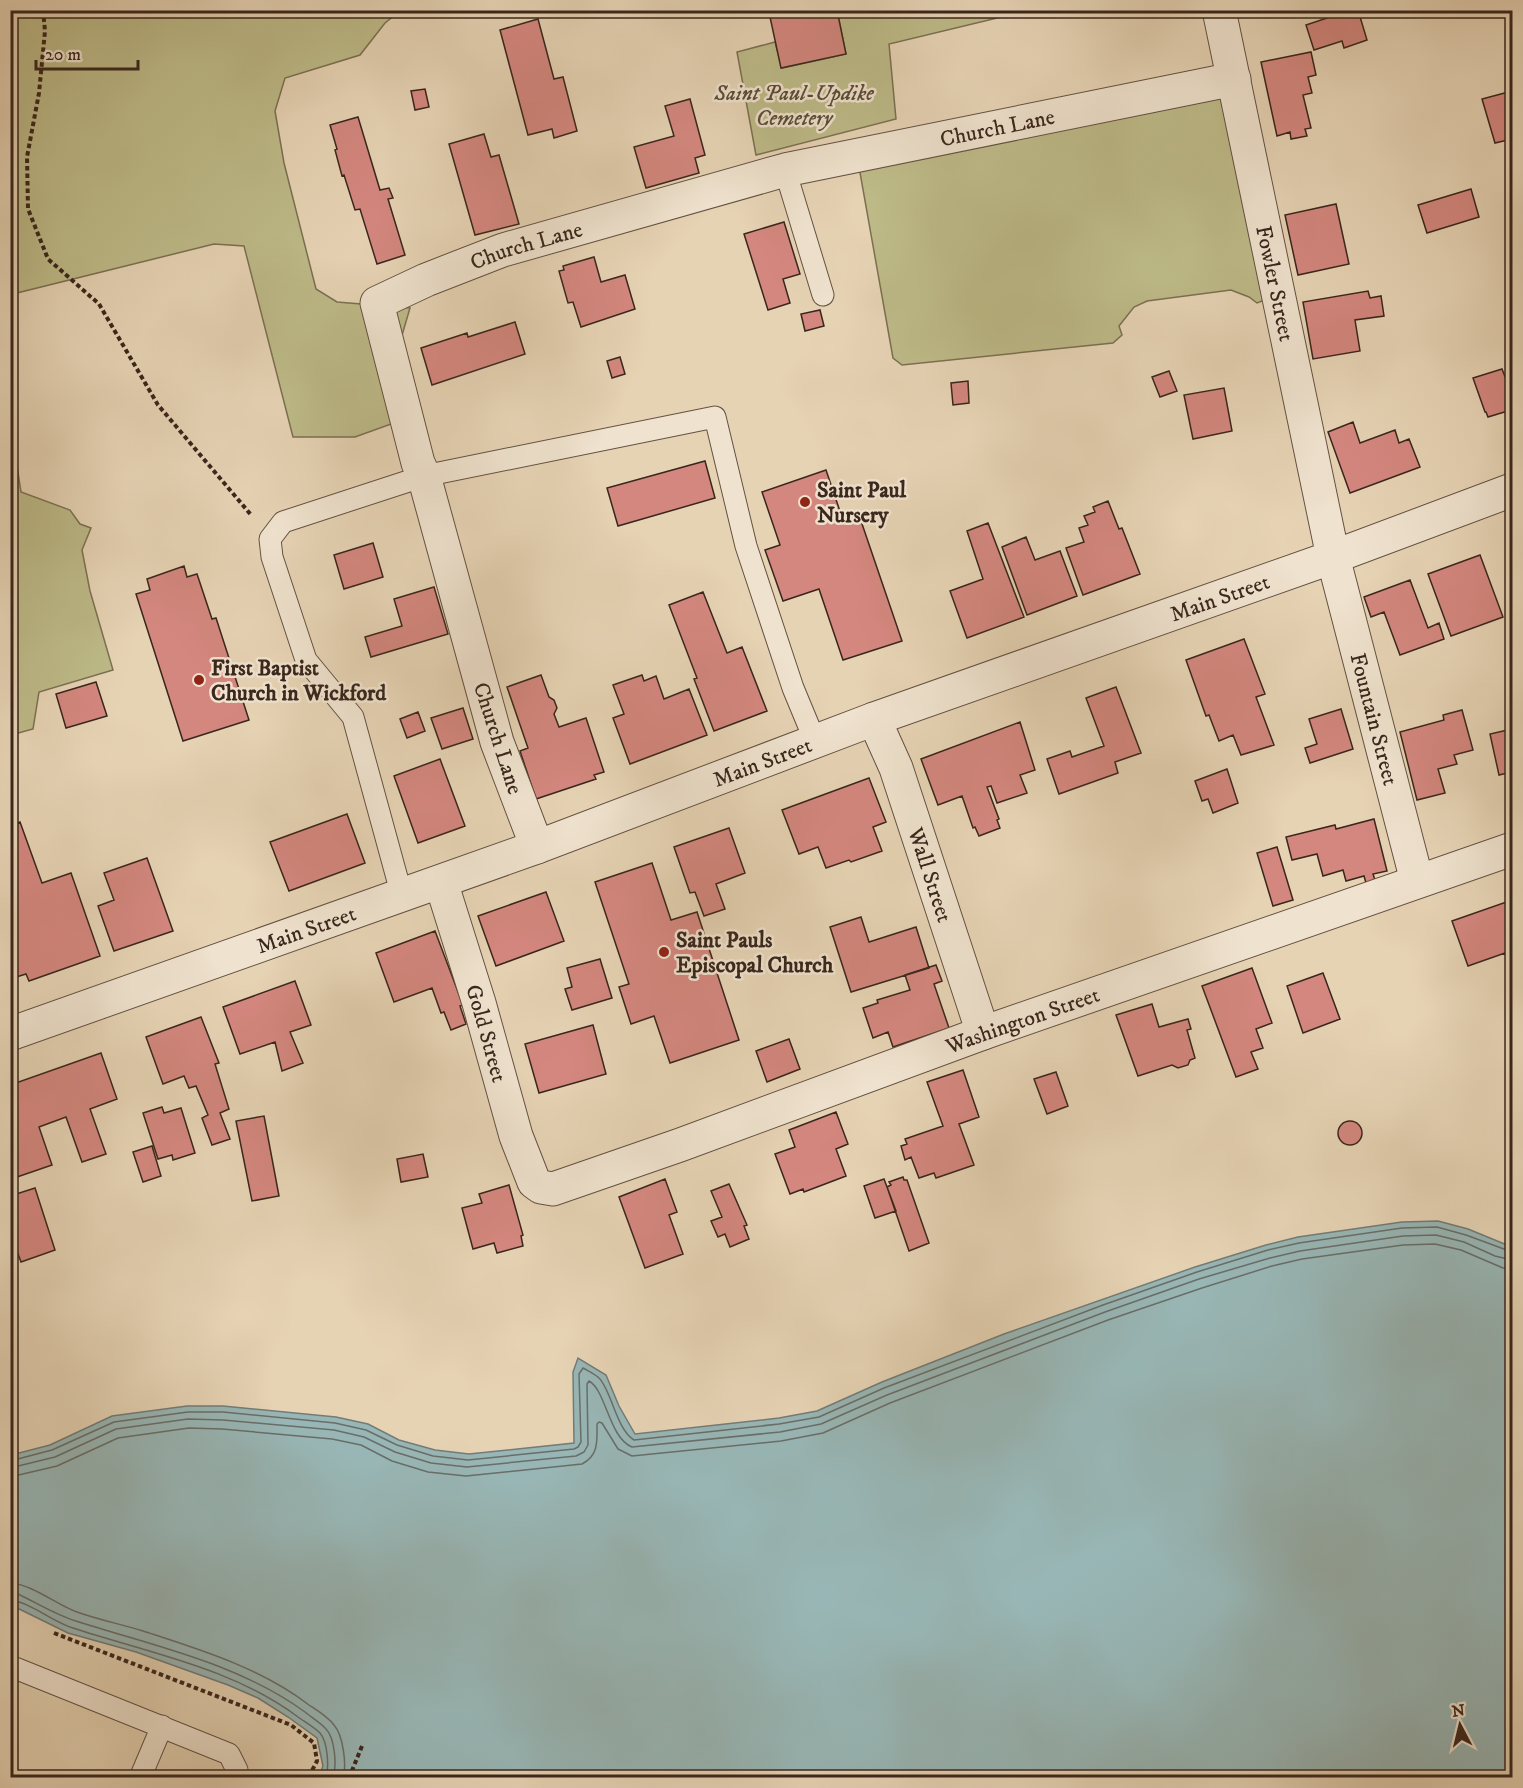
<svg xmlns="http://www.w3.org/2000/svg" width="1523" height="1788" font-family="'IM FELL DW Pica',serif">
<style>
.green{fill:#bdba88;stroke:#7b7052;stroke-width:1.5}
.water{fill:#98b6b5;stroke:#727c78;stroke-width:1.5}
.lines{fill:none;stroke-linecap:round;stroke-linejoin:round}
.shore{stroke:#686e68;stroke-width:1.5}
.building{fill:#d4877f;stroke:#39261c;stroke-width:1.5}
.service-casing{stroke:#645142;stroke-width:23}
.minor-casing{stroke:#645142;stroke-width:35}
.path{stroke:#39261c;stroke-width:4;stroke-dasharray:4.5 3;stroke-linecap:butt}
.service{stroke:#efe2ce;stroke-width:21}
.minor{stroke:#efe2ce;stroke-width:33}
.poi-dot{fill:#8f2418;stroke:#efe2ce;stroke-width:2}
.labels{text-anchor:middle;stroke-width:5;stroke-linejoin:round;paint-order:stroke}
.park-label{font-size:22px;font-style:italic;fill:#5a4b37;stroke:#efe2ce}
.street-label{font-size:22px;fill:#39261c;stroke:#efe2ce}
.poi-label{font-size:22px;font-weight:bold;fill:#39261c;stroke:#efe2ce;text-anchor:start}
</style>
<rect width="100%" height="100%" fill="#e6d3b4"/>
<filter id="stains"><feTurbulence type="fractalNoise" baseFrequency=".00333" numOctaves="4"/><feColorMatrix values="0 0 0 0 .2 0 0 0 0 .09 0 0 0 0 .02 0 0 0 .5 -.17"/></filter>
<radialGradient id="worn" r=".72"><stop offset=".6" stop-color="#630" stop-opacity="0"/><stop offset="1" stop-color="#630" stop-opacity=".3"/></radialGradient>
<path class="green" d="M299,10l101,1 -15,12 -25,32 -75,23 -10,33 9,52 32,126 21,13 73,6 -12,41 7,70 -50,18h-62l-49,-191 -30,-2 -197,49 -6,5v-287z
M837,11h181v2l-129,31 7,75 -140,36 -19,-103 38,-10 7,26 64,-14z
M1232,82l43,214 -18,7 -8,-6 -18,-7 -84,11 -13,6 -15,19 3,9 -9,8 -211,22 -9,-7 -34,-191z
M10,420l11,72 49,18 10,14 11,4 -9,22 8,41 23,79 -74,22 -6,37 -22,6z"/>
<path class="water" d="M1438,1221l30,8 44,18v530h-1193l4,-11 -6,-28 -29,-21 -30,-19 -30,-13 -92,-33 -68,-19 -57,-28v-150l39,-10 62,-29 75,-10h36l113,11 32,7 31,16 36,10 34,4 105,-11 -1,-71 5,-14 28,17 13,31 16,28 144,-16 38,-7 65,-29 122,-48 191,-67 71,-22 32,-8 104,-15z"/>
<g class="lines">
<path class="shore" d="M10,1461l42,-11 62,-28 74,-10h35l112,11 31,7 31,15 36,11 35,4 106,-11 4,-2 3,-5 -2,-68 4,-6c5,3 12,6 16,10 12,11 17,51 35,62l145,-16 40,-7 65,-29 219,-83 94,-33 71,-22 31,-7 103,-15 35,-1 29,8 46,17
M10,1468l45,-11 61,-28 72,-10 35,1 111,10 30,7 31,15 36,11 36,4 109,-11 8,-4 4,-7 -1,-61 2,-3c17,9 20,57 43,66l148,-15 41,-8 66,-29 218,-83 94,-33 71,-21 30,-7 103,-15 33,-1 28,7 31,14 17,4
M10,1477l47,-11 61,-28 71,-10 33,1 110,10 29,6 31,16 36,11 38,4 116,-12c17,-9 15,-23 15,-40l2,-2 3,1 16,26 14,7 149,-15 42,-8 67,-30 218,-83 94,-32 70,-22 30,-7 101,-14 32,-1 26,6 42,18 9,1
M10,1583c22,1 47,22 67,29 22,8 44,12 66,19 58,19 118,37 166,74 9,6 19,12 25,20 9,10 13,40 9,53
M10,1592l8,2c19,9 38,21 58,27 77,25 162,42 229,91 7,6 16,11 21,17 9,9 11,37 7,49
M10,1600c20,2 43,22 63,28 76,25 160,40 225,89 7,5 16,10 22,16 8,9 9,34 6,45"/>
</g>
<path class="building" d="M799,10h38l9,44 -65,14 -11,-51z
M1351,10h7l9,30 -23,8 -2,-7 -28,9 -8,-25z
M538,19l16,60 9,-2 14,54 -23,7 -2,-9 -24,6 -28,-105z
M1311,52l5,23 -8,2 4,16 -9,2 8,33 -6,1 2,7 -16,3 -1,-7 -13,4 -16,-74z
M425,89l4,18 -14,3 -4,-19z
M1512,91v48l-17,4 -13,-44z
M690,99l15,56 -10,3 4,15 -53,15 -12,-41 40,-11 -9,-30z
M358,117l22,73 9,-2 4,10 -5,1 17,56 -28,9 -17,-55 -5,1 -11,-35 -2,1 -7,-26 2,-1 -7,-24z
M484,134l7,23 8,-2 20,69 -44,11 -26,-91z
M1471,189l8,28 -52,16 -9,-28z
M1336,204l13,60 -51,11 -13,-60z
M784,222l16,52 -17,5 7,24 -22,7 -24,-76z
M594,257l7,25 24,-7 10,34 -54,18 -8,-25 -5,1 -9,-32 5,-1 -1,-4z
M1368,291l2,7 11,-2 3,20 -29,4 5,31 -47,8 -10,-57z
M820,310l4,16 -19,5 -4,-17z
M515,322l10,32 -93,31 -11,-37 46,-15 1,4z
M620,357l5,17 -13,4 -5,-17z
M1502,369l4,10 6,-2v37l-1,-4 -23,7 -2,-5h-1l-12,-34z
M1169,371l8,20 -17,6 -8,-20z
M968,381l1,22 -16,2 -2,-22z
M1224,388l8,43 -39,8 -9,-44z
M1353,422l7,21 35,-13 4,13 10,-4 11,28 -70,26 -22,-61z
M705,461l10,37 -97,28 -11,-38z
M826,470l18,53 16,-5 42,123 -59,19 -24,-71 -36,12 -18,-51 15,-5 -18,-53z
M1108,501l11,28 3,-1 18,46 -57,21 -17,-47 18,-6 -5,-14 9,-3 -4,-9 11,-4 -2,-5z
M988,523l36,94 -57,21 -17,-47 33,-12 -16,-48z
M1026,537l9,23 25,-9 17,45 -50,19 -25,-68z
M373,543l10,34 -39,12 -10,-34z
M1480,555l23,62 -52,19 -23,-62z
M184,566l3,11 10,-3 15,45 4,-1 33,102 -66,21 -47,-147 14,-4 -3,-11z
M1410,580l18,48 11,-5 5,16 -44,16 -16,-43 -13,5 -7,-20z
M434,587l14,47 -77,23 -6,-20 37,-11 -8,-27z
M703,592l24,61 15,-6 25,64 -53,20 -20,-52 3,-1 -28,-73z
M1244,639l21,55 -9,3 18,48 -33,10 -8,-20 -14,6 -10,-26 -3,1 -20,-56z
M541,675l8,22 5,3 3,8 -3,6 5,13 27,-9 18,54 -10,3 2,4 -60,20 -16,-48 8,-3 -21,-61z
M642,675l2,6 12,-5 8,23 25,-10 18,46 -77,29 -17,-46 11,-4 -11,-29z
M96,682l11,34 -41,12 -10,-34z
M1116,687l25,66 -26,9 3,11 -59,21 -12,-35 23,-8 2,6 32,-11 -18,-48z
M463,708l10,31 -31,10 -11,-31z
M1341,709l12,40 -43,14 -5,-15 12,-4 -8,-25z
M1462,710l11,40 -19,5 3,9 -19,5 7,24 -28,7 -17,-68 44,-12 -1,-5z
M418,712l7,19 -18,7 -7,-19z
M1020,722l15,48 -15,5 7,18 -30,10 -6,-17 -4,1 12,32 -2,1 3,8 -21,8 -4,-9 -2,1 -11,-32 -24,9 -17,-46z
M1512,729v43l-13,3 -9,-41z
M440,759l25,67 -47,17 -24,-67z
M1227,769l11,34 -25,10 -5,-14 -6,2 -7,-20z
M869,778l17,44 -13,5 9,24 -31,11 -2,-2 -23,8 -8,-21 -19,7 -17,-44z
M347,814l18,49 -76,28 -19,-49z
M1374,819l13,52 -14,3 2,6 -9,3 -2,-7 -18,5 -3,-11 -20,6 -6,-22 -25,6 -6,-23 49,-12 1,4z
M20,822l22,61 29,-10 29,83 -71,25 -3,-7 -16,5v-121l3,-1 -3,-7v-24z
M729,828l16,45 -29,11 9,25 -21,7 -9,-24 -5,1 -16,-46z
M1277,847l16,53 -20,6 -16,-53z
M147,858l26,73 -59,20 -16,-45 16,-6 -10,-27z
M652,863l19,57 26,-8 42,128 -69,23 -16,-47 -23,8 -12,-37 10,-3 -34,-102z
M546,892l18,49 -68,25 -18,-50z
M1512,900v62l-4,1 -3,-10 -37,13 -16,-45z
M861,917l8,25 47,-15 13,41 -78,24 -21,-65z
M435,931l28,74 -3,1 6,18 -15,6 -7,-18 -3,1 -9,-25 -38,14 -18,-49z
M600,959l12,39 -40,12 -7,-21 7,-2 -5,-19z
M936,965l6,16 -8,3 15,44 -56,19 -5,-15 -15,6 -10,-30 15,-5 -1,-3 33,-10 -5,-15z
M1252,968l20,55 -16,6 7,19 -12,4 7,17 -22,8 -34,-91z
M1323,973l17,46 -37,14 -16,-47z
M295,981l16,44 -21,7 13,31 -21,8 -7,-29 -35,12 -17,-47z
M1152,1004l7,23 29,-8 3,10 -4,1 8,28 -5,2 -2,5 -10,3 -6,-3 -34,11 -22,-61z
M201,1017l18,46 -4,1 14,45 -9,4 10,26 -18,6 -10,-27 6,-3 -12,-29 -7,2 -5,-12 -21,8 -17,-47z
M593,1025l13,49 -67,19 -14,-49z
M789,1039l11,30 -33,13 -11,-31z
M101,1053l16,46 -27,10 16,45 -24,8 -16,-45 -27,10 13,38 -35,12 -7,-19v-15l2,-1 -2,-10h3l-3,-7v-40z
M963,1070l16,47 -20,7 15,41 -38,13 -2,-5 -15,5 -8,-21 -6,3 -4,-14 6,-2 -2,-5 38,-13 -16,-44z
M1056,1072l12,34 -21,8 -13,-35z
M162,1107l2,6 17,-5 14,45 -22,7 -1,-5 -14,4 -15,-46z
M836,1112l12,32 -12,5 10,27 -42,16 -1,-3 -13,5 -15,-40 20,-7 -6,-17z
M264,1116l15,80 -27,5 -16,-80z
M1338 1133a12 12 0 1 1 24 0a12 12 0 1 1-24 0Z
M152,1146l9,30 -18,6 -10,-30z
M423,1154l5,23 -27,5 -4,-23z
M903,1177l1,3h3l22,63 -20,8 -22,-64 4,-2 -2,-3z
M665,1179l12,33 -8,3 14,39 -38,14 -26,-71z
M884,1179l12,32 -21,7 -11,-32z
M729,1184l18,41 -3,1 5,13 -19,8 -5,-13 -7,3 -7,-16 11,-4 -11,-26z
M509,1185l14,50 -2,1 2,10 -26,7 -3,-10 -21,6 -11,-41 20,-5 -3,-9z
M35,1188l20,62 -34,12 -11,-30 3,-2 -3,-6v-28z"/>
<g class="lines">
<g class="service-casing">
<path id="service" d="M785,170l38,125
M402,896l-49,-179 -47,-57 -34,-103 -2,-18 13,-17 141,-46 291,-59 31,129 47,142 22,53
M10,1666l219,88 8,16v8
M140,1778l22,-52"/>
</g>
<g class="minor-casing">
<g id="minor">
<path id="s1" d="M1219,10l114,547 84,324"/>
<path id="s2" d="M874,719l22,49 87,265"/>
<path id="s3" d="M537,847l-40,-105 -73,-266 -6,-13 -41,-160 49,-23 77,-30 282,-80 449,-91"/>
<path id="s4" d="M441,882l38,121 37,133 18,46 7,5 12,2 127,-44 303,-112 529,-184"/>
<path id="s5" d="M10,1034l527,-187 337,-128 459,-162 179,-67"/>
</g>
</g>
<path class="path" d="M43,10l2,21 -6,62 -12,64 1,52 20,50 51,45 59,101 94,111
M54,1633l237,92 23,18 3,18 -9,17
M349,1778l13,-32"/>
<use href="#service" class="service"/>
<use href="#minor" class="minor"/>
</g>
<g class="poi-dot">
<circle cx="805" cy="502" r="6"/>
<circle cx="199" cy="680" r="6"/>
<circle cx="664" cy="952" r="6"/>
</g>
<g class="labels">
<g class="park-label">
<text x="794" y="100">Saint Paul-Updike<tspan x="794" dy="25">Cemetery</tspan></text>
</g>
<g class="street-label">
<text dy="8" stroke="none"><textPath href="#s3" startOffset="1214">Church Lane</textPath></text>
<text dy="8" stroke="none"><textPath href="#s3" startOffset="728">Church Lane</textPath></text>
<text dy="8" stroke="none"><textPath href="#s1" startOffset="279">Fowler Street</textPath></text>
<text dy="8" stroke="none"><textPath href="#s5" startOffset="1286">Main Street</textPath></text>
<text dy="8" stroke="none"><textPath href="#s1" startOffset="726">Fountain Street</textPath></text>
<text transform="translate(499 738) rotate(72)" y="8">Church Lane</text>
<text dy="8" stroke="none"><textPath href="#s5" startOffset="800">Main Street</textPath></text>
<text dy="8" stroke="none"><textPath href="#s2" startOffset="166">Wall Street</textPath></text>
<text dy="8" stroke="none"><textPath href="#s5" startOffset="314">Main Street</textPath></text>
<text dy="8" stroke="none"><textPath href="#s4" startOffset="834">Washington Street</textPath></text>
<text dy="8" stroke="none"><textPath href="#s4" startOffset="158">Gold Street</textPath></text>
</g>
<g class="poi-label">
<text x="817" y="497">Saint Paul<tspan x="817" dy="25">Nursery</tspan></text>
<text x="211" y="675">First Baptist<tspan x="211" dy="25">Church in Wickford</tspan></text>
<text x="676" y="947">Saint Pauls<tspan x="676" dy="25">Episcopal Church</tspan></text>
</g>
</g>
<rect width="1523" height="1788" fill="none" stroke="#e6d3b4" stroke-width="36"/>
<rect x="12" y="12" width="1499" height="1764" fill="none" stroke="#39261c" stroke-width="3"/>
<rect x="18" y="18" width="1487" height="1752" fill="none" stroke="#39261c" stroke-width="1.5"/>
<g transform="translate(1460 1725) rotate(353)" stroke="#efe2ce" stroke-width="4.5" paint-order="stroke">
<path d="M0-4.5L10 22L0 15L-10 22Z" fill="#39261c"/>
<text y="-9" font-size="16" font-weight="bold" text-anchor="middle" fill="#39261c">N</text>
</g>
<path d="M36 60v9h102v-9" fill="none" stroke="#39261c" stroke-width="3"/>
<text x="45" y="60" font-size="18" fill="#39261c" stroke="#efe2ce" stroke-width="4.5" paint-order="stroke">20 m</text>
<rect width="100%" height="100%" filter="url(#stains)"/>
<rect width="100%" height="100%" fill="url(#worn)"/>
</svg>
